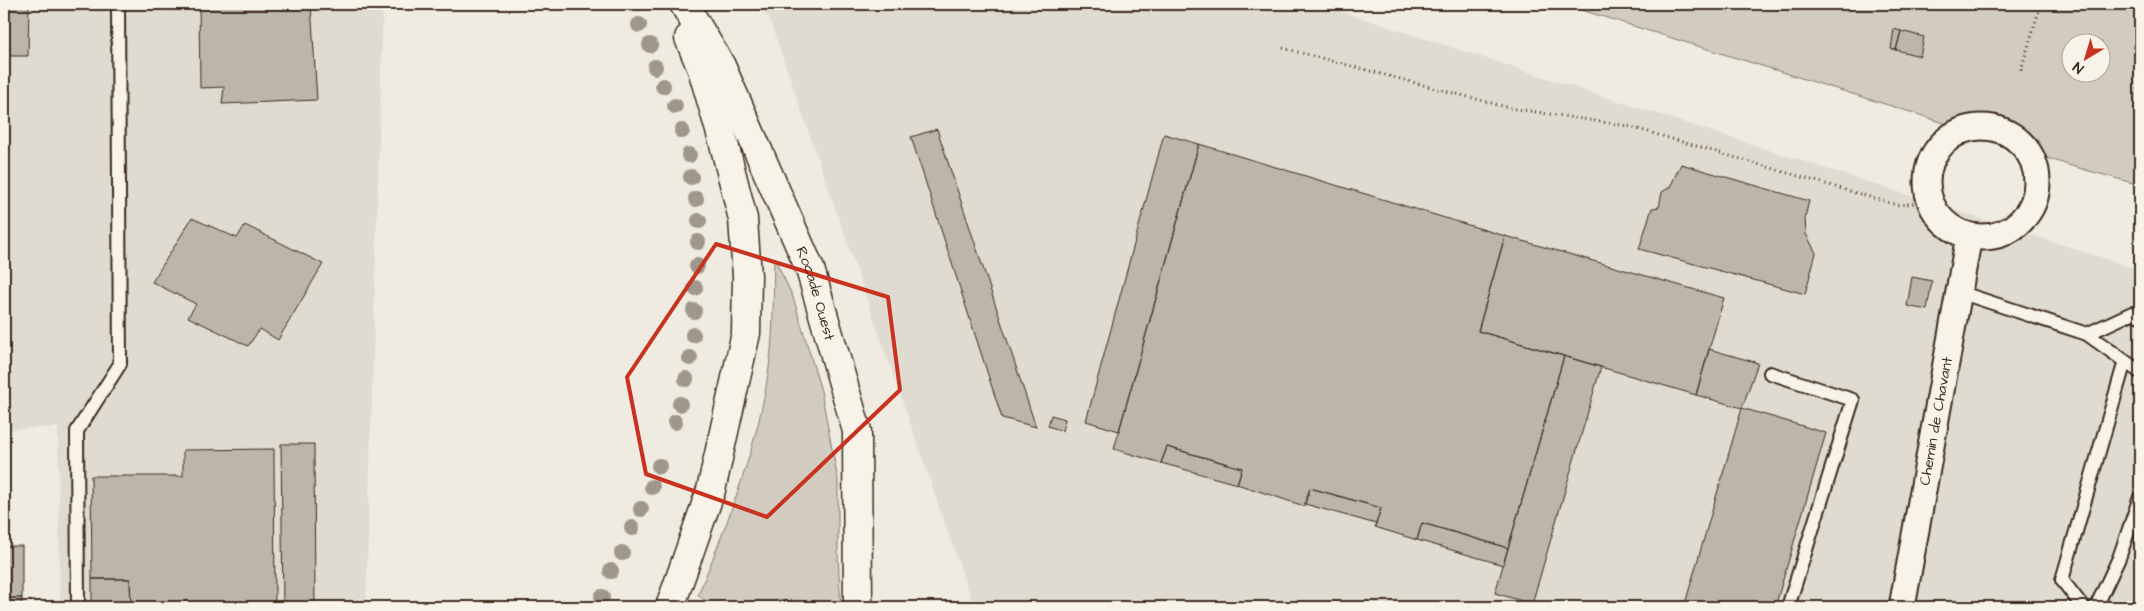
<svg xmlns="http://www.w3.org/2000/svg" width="2144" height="611" font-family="'Architects Daughter',sans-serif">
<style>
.built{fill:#e0dbd0}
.green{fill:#d1cbc0;stroke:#867a6f;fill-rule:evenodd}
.building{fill:#bdb5aa;stroke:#3b2a1e}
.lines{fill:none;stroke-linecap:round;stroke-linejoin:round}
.lane-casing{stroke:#3b2a1e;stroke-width:16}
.street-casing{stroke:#3b2a1e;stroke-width:29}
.primary-casing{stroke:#3b2a1e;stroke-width:31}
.path{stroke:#3b2a1e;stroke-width:3;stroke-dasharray:1 4;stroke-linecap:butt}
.lane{stroke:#f7f3e8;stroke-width:12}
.street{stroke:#f7f3e8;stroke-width:25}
.primary{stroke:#f7f3e8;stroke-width:28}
.tree{fill:#a0978b}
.marked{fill:none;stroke:#c8321e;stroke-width:4;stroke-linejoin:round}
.labels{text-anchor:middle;stroke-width:5;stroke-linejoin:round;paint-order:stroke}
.street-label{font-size:15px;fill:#3b2a1e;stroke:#f7f3e8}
</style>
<rect width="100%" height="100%" fill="#efebe0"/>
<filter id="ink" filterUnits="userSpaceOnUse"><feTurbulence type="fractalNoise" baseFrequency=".02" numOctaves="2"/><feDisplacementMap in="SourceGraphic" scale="10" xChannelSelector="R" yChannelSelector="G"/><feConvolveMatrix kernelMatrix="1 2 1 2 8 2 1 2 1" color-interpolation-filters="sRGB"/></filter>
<g filter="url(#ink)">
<path class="built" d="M4,4h379l-17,603h-306l-2,-180 -54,3z
M759,4h559l822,266v337h-1166l-205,-589z"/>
<path class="green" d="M1562,4h578v181l-72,-20 -151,-51zM2072,42h30v30h-30z
M774,257l19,40 28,94 17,89v76l3,51h-128l-15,-12c30,-73 63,-157 72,-235 4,-34 3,-69 4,-103z"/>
<path class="building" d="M4,4h25l-1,52h-24z
M199,4h112l6,96 -95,4 2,-17 -24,1z
M1894,29l7,2 -5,19 -5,-1z
M1901,31l23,6 -4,19 -24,-6z
M937,129l99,298 -34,-9 -91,-281z
M1164,134l35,10 -80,287 -33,-10z
M1199,144l306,92 -27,95 86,25 -56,192 -86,-25 -5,17 -42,-13 6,-19 -71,-20 -6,18 -67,-22 5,-16 -75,-21 -6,16 -47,-14z
M1681,164l128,37 -4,16 1,17 10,19 -11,41 -166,-45 13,-41 7,-1 3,-15 8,-5z
M192,218l45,20 8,-13 78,39 -45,76 -18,-11 -12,17 -60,-29 8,-13 -44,-22z
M1505,236l219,62 -28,97 -218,-64z
M1912,277l20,4 -5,29 -20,-4z
M1709,349l49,14 -16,45 -46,-13z
M1564,356l37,11 -69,237 -37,-11z
M1742,408l84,25 -51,174h-91z
M1051,415l14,4 -3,12 -14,-5z
M281,444h33l1,163h-32z
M1167,447l75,21 -5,16 -76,-21z
M274,449l1,158h-144l-1,-28h-38l-1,-103h92v-26z
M1310,488l71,20 -5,16 -71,-20z
M1422,523l86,25 -5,17 -86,-25z
M4,546h18v52h-18z
M92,579h38l1,28h-39z
M4,598h18v9h-18z"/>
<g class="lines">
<g class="lane-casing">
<path id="lane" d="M1959,292l128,42 53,38
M2087,334l45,-21 8,3
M1770,373l83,27 -65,207
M78,607l-1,-176 43,-67 -2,-360
M2083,607l-21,-27 63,-219
M2096,607l23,-49 21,-61"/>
</g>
<g class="street-casing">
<g id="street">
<circle cx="1982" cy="182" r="55"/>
<path id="s1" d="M1902,607l67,-371"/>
</g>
</g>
<g class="primary-casing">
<g id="primary">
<path id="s2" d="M684,4l37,62 89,203 47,162 1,176"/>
<path d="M670,607l41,-117 35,-157 1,-57 -4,-57 -19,-75 -22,-75 -13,-31"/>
</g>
</g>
<path class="path" d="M1283,48l227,60 118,18 269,79 33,-3
M2021,70l20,-66"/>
<use href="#lane" class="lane"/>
<use href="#street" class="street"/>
<use href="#primary" class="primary"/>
</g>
<g class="tree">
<circle cx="639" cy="25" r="8"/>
<circle cx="650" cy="45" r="8"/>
<circle cx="655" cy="67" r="8"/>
<circle cx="663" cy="86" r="8"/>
<circle cx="675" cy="106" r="8"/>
<circle cx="682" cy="131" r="8"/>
<circle cx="689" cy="155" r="8"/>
<circle cx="691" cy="177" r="8"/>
<circle cx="696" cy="199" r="8"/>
<circle cx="699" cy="221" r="8"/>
<circle cx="698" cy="242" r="8"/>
<circle cx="697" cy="266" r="8"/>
<circle cx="695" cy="288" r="8"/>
<circle cx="694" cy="311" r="8"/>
<circle cx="693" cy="335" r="8"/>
<circle cx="690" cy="358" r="8"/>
<circle cx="686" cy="379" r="8"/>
<circle cx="680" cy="404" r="8"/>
<circle cx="675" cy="422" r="8"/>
<circle cx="659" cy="466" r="8"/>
<circle cx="652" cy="487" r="8"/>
<circle cx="641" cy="509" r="8"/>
<circle cx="632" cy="528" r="8"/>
<circle cx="622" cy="553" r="8"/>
<circle cx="611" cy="571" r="8"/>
<circle cx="602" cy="597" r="8"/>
</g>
</g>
<path class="marked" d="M716,244l172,53 12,93 -133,127 -121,-43 -19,-97z"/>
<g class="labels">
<g class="street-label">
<text dy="5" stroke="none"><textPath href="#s2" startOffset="319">Rocade Ouest</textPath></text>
<text dy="5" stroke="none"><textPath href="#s1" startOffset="189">Chemin de Chavant</textPath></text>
</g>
</g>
<rect width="2144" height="611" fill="none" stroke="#f7f3e8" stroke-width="20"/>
<rect x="10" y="10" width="2124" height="591" fill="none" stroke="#3b2a1e" stroke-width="2" filter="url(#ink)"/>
<g transform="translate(2086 58) rotate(218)"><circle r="24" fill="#f7f3e8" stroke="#aca397"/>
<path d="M0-4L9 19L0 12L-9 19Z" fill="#c8321e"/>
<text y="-8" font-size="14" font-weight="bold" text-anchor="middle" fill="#3b2a1e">N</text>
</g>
</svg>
